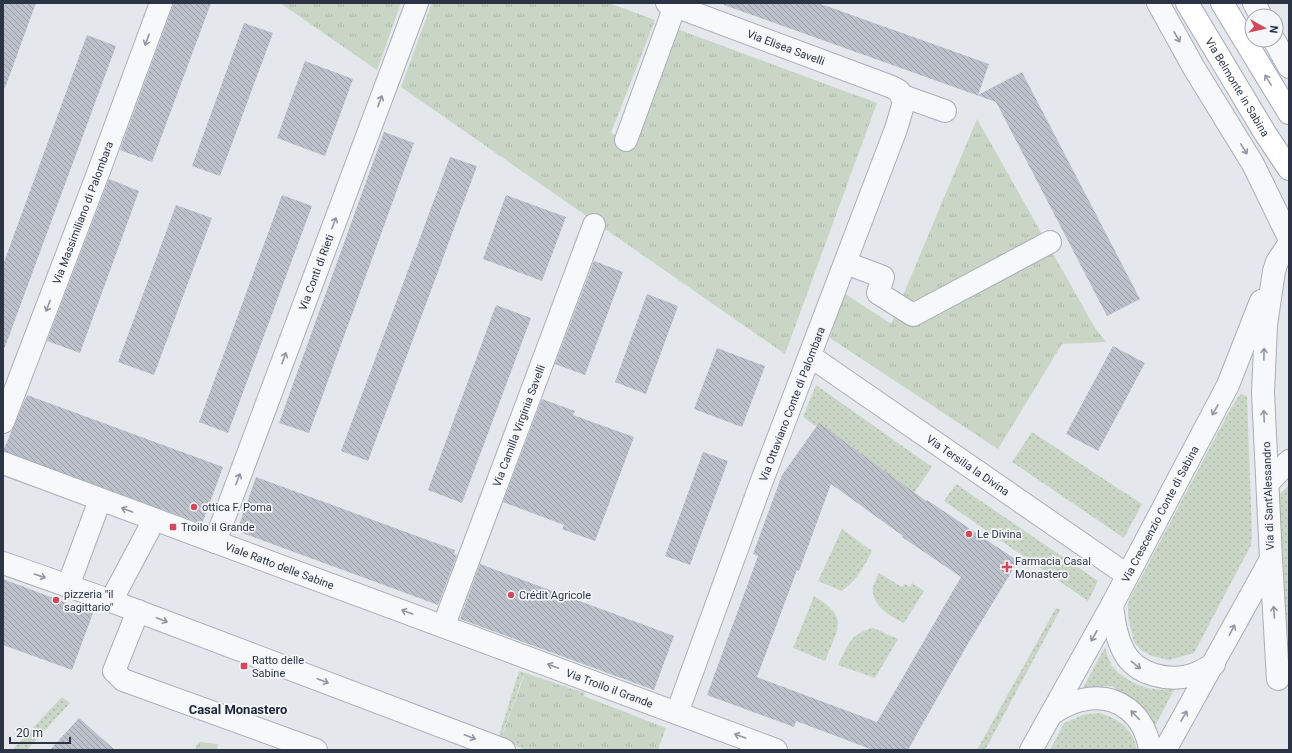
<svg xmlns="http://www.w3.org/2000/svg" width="1292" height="753" font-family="Roboto,sans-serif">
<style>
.grass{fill:url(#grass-dots)}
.park{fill:url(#park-tufts)}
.building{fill:url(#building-back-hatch);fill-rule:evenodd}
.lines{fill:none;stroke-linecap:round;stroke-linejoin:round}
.minor-casing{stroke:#a9aeb7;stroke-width:24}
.major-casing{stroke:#a3abb8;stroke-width:24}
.minor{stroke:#f7f8fa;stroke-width:22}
.major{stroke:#fff;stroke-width:22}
.oneway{stroke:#9196a0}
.oneway2{stroke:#959aa2}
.poi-dot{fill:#d1495b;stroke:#f4f6f9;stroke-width:1.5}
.labels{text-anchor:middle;stroke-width:3.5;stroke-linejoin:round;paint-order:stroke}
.street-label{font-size:11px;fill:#2b3445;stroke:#f4f6f9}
.poi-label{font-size:11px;fill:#2b3445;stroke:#f4f6f9;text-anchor:start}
.quarter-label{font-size:13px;font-weight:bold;fill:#1d2536;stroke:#f4f6f9}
</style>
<defs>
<pattern id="grass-dots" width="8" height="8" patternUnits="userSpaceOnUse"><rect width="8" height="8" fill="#c9d6c5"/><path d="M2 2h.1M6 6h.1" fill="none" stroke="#adb8ab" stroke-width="1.8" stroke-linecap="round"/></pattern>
<pattern id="park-tufts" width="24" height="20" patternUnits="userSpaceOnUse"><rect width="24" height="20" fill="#c9d6c5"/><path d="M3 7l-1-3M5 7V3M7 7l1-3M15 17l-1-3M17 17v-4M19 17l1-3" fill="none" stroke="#adb8ab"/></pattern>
<pattern id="building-back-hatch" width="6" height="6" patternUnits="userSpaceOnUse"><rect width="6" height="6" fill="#bbc0ca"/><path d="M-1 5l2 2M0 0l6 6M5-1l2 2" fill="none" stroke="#989da6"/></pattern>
</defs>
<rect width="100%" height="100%" fill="#e4e7ec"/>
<path class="grass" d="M816,385l116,82 -20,29 -109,-79z
M1240,394l7,2 5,139 -1,10 -57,108 -25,7 -17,-4 -11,-6 -7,-8 -6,-26v-14l102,-192z
M1032,432l110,72 -18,34 -112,-76z
M956,484l142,97 -10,20 -144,-100z
M1289,485v169l-13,-156z
M842,529l30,22c-8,16 -15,29 -30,40l-24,-10z
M879,573l23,14 3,-3 5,3 2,-4 12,8 -20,32c-13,-6 -33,-17 -31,-36 1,-4 4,-10 6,-14z
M814,596c36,22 24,31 11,65l-32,-13z
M1056,608l4,2 -75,140h-8z
M873,628l25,11 -23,39 -37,-13c10,-20 12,-31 35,-37z
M1105,647c2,6 4,15 8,20 15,17 41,27 62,21l-21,40 -12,-19 -30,-23 -17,1 -13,3z
M519,671l66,22 -2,5 -60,-22 -21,59 44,15h-20l-28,-11z
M62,697l8,6 -43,47h-15z
M1101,713c21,9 31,14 36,37h-87l14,-27 22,-9z"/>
<path class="park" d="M280,3h121l-24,67z
M432,3h177l46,17 -44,113 15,7 51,-111 200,74 -92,251 -384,-267z
M977,119l118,209 11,14 -44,2 -64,105 -168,-111 14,-45 47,31z
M525,673l141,55 -8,22h-115l-41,-14z
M199,742l19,2 -1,6h-23z"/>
<path class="building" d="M5,3h31l-31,85 -2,-1v-77z
M174,3h37l-59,159 -32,-12z
M724,3h94l171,61 -11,31 44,-23 118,227 -33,17 -111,-214 -272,-97z
M244,23l29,10 -53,143 -28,-10z
M87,35l29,11 -111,301h-2v-82z
M305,61l48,18 -28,77 -48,-18z
M384,132l30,11 -105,290 -30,-10z
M450,157l27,9 -109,295 -27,-10z
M109,179l30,12 -59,162 -33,-12z
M282,195l30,11 -84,227 -29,-11z
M506,195l60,22 -24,64 -59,-22z
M176,205l36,13 -58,157 -36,-13z
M594,261l29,11 -38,103 -30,-11z
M647,294l31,12 -32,88 -31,-12z
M496,305l35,13 -69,185 -34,-13z
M1113,346l32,17 -47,88 -32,-17z
M717,348l48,18 -23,61 -48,-18z
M27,395l196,72 -21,57 -199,-73z
M542,399l33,12 -2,4 61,22 -39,104 -33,-12 2,-4 -61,-23z
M819,423l107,78 1,-1 91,61 -52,86 -58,103h-35l-77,-29 -2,6 -87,-32 51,-139 -5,-2 29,-79zM831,484l72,52 -1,1 59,40 -84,145 -120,-45 40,-107 2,1z
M703,452l25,9 -38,104 -25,-9z
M256,477l199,73 -1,4 3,1 -19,50 -201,-74z
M480,564l194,72 -20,54 -194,-71z
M3,579l90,34 -21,57 -69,-25z
M79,718l36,32h-65z"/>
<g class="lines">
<g class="minor-casing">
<g id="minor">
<path id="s1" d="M667,3l225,84 7,4 5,11 -8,27 -135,354 -84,230"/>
<path d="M1158,3l36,65 59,96 36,74"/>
<path d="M1254,3l7,13"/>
<path d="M1274,40l15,27"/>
<path d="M903,96l42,15"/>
<path d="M626,140l50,-137"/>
<path d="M846,263l37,14 -5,16 35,22 137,-73"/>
<path id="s2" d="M810,356l317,219"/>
<path id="s3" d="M3,422l94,-246 64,-173"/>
<path id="s4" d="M3,463l773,287"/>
<path d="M1268,483l21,-22"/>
<path id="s5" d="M215,542l202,-539"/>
<path d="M1271,559l7,120"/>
<path d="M3,563l108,38 393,149"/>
<path d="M68,586l32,-86"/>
<path d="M111,601l43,-81"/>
<path d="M1112,605c2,17 4,32 12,47 12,23 45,30 68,23 7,-2 15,-7 22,-11"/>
<path d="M138,611l-24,60 9,9 193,70"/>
<path id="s6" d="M444,625l150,-400"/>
<path d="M1051,714c10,-6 19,-12 31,-14 36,-8 63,15 68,50"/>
<path id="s7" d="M1031,750l81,-145 116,-220 33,-84"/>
<path d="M1165,750l106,-191 -8,-166 3,-68 8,-54 3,-9 12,-18"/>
</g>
</g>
<g class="major-casing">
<g id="major">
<path id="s8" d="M1187,3l78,130 24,36"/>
<path d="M1222,3l67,110"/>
</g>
</g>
<use href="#minor" class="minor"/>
<use href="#major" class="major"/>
</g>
<defs><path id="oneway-shaft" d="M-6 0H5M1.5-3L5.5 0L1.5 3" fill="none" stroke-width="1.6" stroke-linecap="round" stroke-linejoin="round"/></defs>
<g class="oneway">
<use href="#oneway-shaft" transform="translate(1177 37) rotate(61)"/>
<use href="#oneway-shaft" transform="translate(147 40) rotate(110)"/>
<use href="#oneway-shaft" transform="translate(380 101) rotate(-69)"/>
<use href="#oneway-shaft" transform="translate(1244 149) rotate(58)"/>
<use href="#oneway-shaft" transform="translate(334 223) rotate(-69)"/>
<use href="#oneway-shaft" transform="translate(48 306) rotate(111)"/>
<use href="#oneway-shaft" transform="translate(1264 354) rotate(-89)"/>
<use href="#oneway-shaft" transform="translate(284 358) rotate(-70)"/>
<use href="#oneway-shaft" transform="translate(1215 410) rotate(120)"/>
<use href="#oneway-shaft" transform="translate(1264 416) rotate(-93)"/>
<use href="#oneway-shaft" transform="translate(238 479) rotate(-69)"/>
<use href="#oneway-shaft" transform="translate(127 510) rotate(-160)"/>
<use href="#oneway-shaft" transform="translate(40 576) rotate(19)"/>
<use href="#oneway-shaft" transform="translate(407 612) rotate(-160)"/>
<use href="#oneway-shaft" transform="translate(1274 612) rotate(-94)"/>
<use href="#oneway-shaft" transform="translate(162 620) rotate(21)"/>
<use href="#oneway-shaft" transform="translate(1232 630) rotate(-62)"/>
<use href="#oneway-shaft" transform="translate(1094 636) rotate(119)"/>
<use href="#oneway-shaft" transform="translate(1136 665) rotate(38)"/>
<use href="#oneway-shaft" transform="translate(553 666) rotate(-159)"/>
<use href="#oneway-shaft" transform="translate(323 681) rotate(21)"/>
<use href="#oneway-shaft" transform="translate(1135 715) rotate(-134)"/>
<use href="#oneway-shaft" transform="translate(1184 716) rotate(-60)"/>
<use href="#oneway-shaft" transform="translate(740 736) rotate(-160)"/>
<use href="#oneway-shaft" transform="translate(470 737) rotate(21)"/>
</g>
<use class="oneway2" href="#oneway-shaft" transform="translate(1268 80) rotate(-122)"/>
<g class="poi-dot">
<circle cx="194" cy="507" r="4"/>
<rect x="169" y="523" width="8" height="8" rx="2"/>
<circle cx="969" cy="534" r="4"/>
<path d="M1005 561h4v4h4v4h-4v4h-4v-4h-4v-4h4z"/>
<circle cx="511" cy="595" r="4"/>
<circle cx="56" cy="600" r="4"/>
<rect x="240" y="662" width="8" height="8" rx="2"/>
</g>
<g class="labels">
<g class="street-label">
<text dy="4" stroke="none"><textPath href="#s1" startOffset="127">Via Elisea Savelli</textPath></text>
<text dy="4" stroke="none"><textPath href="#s8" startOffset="98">Via Belmonte in Sabina</textPath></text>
<text dy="4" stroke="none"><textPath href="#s3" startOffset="224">Via Massimiliano di Palombara</textPath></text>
<text dy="4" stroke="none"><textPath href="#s5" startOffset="288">Via Conti di Rieti</textPath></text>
<text transform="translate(792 404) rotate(-69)" y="4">Via Ottaviano Conte di Palombara</text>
<text dy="4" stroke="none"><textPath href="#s6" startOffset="213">Via Camilla Virginia Savelli</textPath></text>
<text dy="4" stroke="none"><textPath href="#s2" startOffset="192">Via Tersilia la Divina</textPath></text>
<text transform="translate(1268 496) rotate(-92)" y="4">Via di Sant'Alessandro</text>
<text dy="4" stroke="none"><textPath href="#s7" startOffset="269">Via Crescenzio Conte di Sabina</textPath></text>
<text dy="4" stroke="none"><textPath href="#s4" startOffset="295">Viale Ratto delle Sabine</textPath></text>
<text dy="4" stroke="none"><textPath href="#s4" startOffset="647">Via Troilo il Grande</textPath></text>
</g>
<g class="poi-label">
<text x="202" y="511">ottica F. Poma</text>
<text x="181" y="531">Troilo il Grande</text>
<text x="977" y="538">Le Divina</text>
<text x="1015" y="565">Farmacia Casal<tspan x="1015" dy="13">Monastero</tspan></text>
<text x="64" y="598">pizzeria "il<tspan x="64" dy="13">sagittario"</tspan></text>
<text x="519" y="599">Crédit Agricole</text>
<text x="252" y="664">Ratto delle<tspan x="252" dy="13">Sabine</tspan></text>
</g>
<g class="quarter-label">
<text x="238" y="714">Casal Monastero</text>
</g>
</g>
<rect width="1292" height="753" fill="none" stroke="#2b3445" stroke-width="8"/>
<g transform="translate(1264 28) rotate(98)"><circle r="19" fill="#f4f6f9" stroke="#a4a8b1"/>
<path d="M0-3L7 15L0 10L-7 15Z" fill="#d1495b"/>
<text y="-6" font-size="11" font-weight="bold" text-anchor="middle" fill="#2b3445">N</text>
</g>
<path d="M10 737v6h60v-6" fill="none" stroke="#2b3445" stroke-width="2"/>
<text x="16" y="737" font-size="12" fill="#2b3445" stroke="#f4f6f9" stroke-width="3" paint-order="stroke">20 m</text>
</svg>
